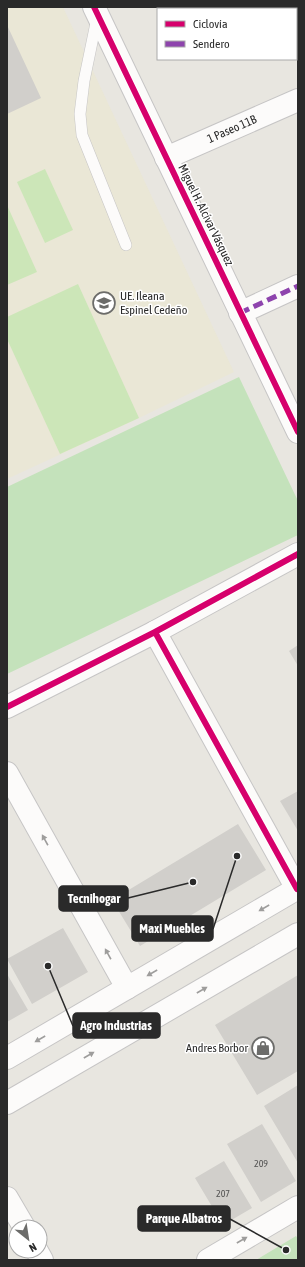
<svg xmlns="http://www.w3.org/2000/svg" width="305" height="1267" font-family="'Asap Condensed',sans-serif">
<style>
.education{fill:#eae7d6}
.green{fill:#c4e2bb}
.pitch{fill:#cce6b8}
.building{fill:#d1cfcb}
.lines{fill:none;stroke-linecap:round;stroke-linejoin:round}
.lane-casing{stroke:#c6c5c5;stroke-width:12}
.street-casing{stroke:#c6c5c5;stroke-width:24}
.secondary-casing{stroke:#c6c5c5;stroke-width:24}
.lane{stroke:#fcfbfa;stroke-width:11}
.street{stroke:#fcfbfa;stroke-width:22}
.secondary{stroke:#fcfbfa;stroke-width:22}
.quiet{stroke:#8e44ad;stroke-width:5;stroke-dasharray:10 5;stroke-linecap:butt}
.cycleway-casing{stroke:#fff;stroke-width:8}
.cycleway{stroke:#d6006c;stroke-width:6}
.oneway{fill:#9e9d9c}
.labels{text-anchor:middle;stroke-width:3;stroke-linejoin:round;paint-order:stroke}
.number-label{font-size:10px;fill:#545453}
.street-label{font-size:12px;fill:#2a2a2a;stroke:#fff}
.poi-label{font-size:12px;fill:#2a2a2a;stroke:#fff;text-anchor:start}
.leader{fill:none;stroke:#2a2a2a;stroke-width:1.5}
.callout-dot{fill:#2a2a2a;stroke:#fff;stroke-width:1.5}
.callout{fill:#2a2a2a;stroke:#2a2a2a;stroke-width:1.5}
.callout-label{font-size:13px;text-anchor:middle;font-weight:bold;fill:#fff}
</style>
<rect width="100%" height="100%" fill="#e8e6e0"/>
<path class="education" d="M7,7h56l171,365 -95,46 -132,61z"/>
<path class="green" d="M239,377l59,124v34l-291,139v-187z
M296,1236l2,3v21h-42z"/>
<path class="pitch" d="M45,169l28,61 -28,13 -28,-61z
M7,205l30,67 -30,13z
M78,284l61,134 -79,36 -53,-115v-22z"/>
<path class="building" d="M7,25l34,73 -34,16z
M298,645v21l-9,-15z
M298,791v40l-18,-30z
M238,824l28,46 -126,76 -28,-46z
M63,928l25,44 -56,32 -25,-45z
M7,974l21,36 -21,12z
M298,975v96l-41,24 -42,-70z
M298,1085v78l-34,-57z
M262,1124l34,57 -35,21 -34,-58z
M224,1161l28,47 -29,17 -28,-47z"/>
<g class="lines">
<g class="lane-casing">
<path id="lane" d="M97,18l-13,63 -4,33 2,21 44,110"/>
</g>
<g class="street-casing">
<g id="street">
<path d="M94,7l204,425"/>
<path id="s1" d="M166,158l132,-58"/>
<path d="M240,313l58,-27"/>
<path d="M155,632l142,257"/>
<path d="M7,707l148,-75 143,-78"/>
<path d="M7,773l120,215"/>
<path d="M7,1198l17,29"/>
<path d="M37,1251l5,9"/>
<path d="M208,1260l90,-53"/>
</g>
</g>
<g class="secondary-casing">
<path id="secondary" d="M7,1058l291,-170
M7,1103l291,-169"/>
</g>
<use href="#lane" class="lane"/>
<use href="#street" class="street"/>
<use href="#secondary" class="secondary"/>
<path class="quiet" d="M240,313l58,-27"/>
<g class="cycleway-casing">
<path id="cycleway" d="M94,7l204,425
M155,632l142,257
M7,707l148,-75 143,-78"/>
</g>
<use href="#cycleway" class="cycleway"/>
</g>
<defs><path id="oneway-solid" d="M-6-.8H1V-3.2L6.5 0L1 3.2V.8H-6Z"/></defs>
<g class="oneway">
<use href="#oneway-solid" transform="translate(45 840) rotate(-119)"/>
<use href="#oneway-solid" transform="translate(264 908) rotate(150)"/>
<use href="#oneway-solid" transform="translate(108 954) rotate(-119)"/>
<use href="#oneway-solid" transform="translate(152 973) rotate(150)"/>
<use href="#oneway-solid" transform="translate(202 990) rotate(-30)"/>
<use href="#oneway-solid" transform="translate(40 1039) rotate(150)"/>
<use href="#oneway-solid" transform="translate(89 1055) rotate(-30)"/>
<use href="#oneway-solid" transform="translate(242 1240) rotate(-30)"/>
</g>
<defs>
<g id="school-ring" transform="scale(1.15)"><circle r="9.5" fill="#fff" stroke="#6c6c6a" stroke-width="1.5"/><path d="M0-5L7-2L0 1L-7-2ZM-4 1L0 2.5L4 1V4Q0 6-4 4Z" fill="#6c6c6a"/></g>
<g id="shop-ring" transform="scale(1.15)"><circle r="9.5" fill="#fff" stroke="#6c6c6a" stroke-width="1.5"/><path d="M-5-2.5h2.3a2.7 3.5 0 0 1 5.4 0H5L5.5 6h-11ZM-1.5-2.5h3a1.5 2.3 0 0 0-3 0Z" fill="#6c6c6a"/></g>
</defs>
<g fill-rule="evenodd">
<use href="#school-ring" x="104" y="303"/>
<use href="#shop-ring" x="263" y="1048"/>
</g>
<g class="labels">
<g class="number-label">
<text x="261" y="1167">209</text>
<text x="223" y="1197">207</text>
</g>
<g class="street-label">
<text dy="4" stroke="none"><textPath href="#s1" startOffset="72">1 Paseo 11B</textPath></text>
<text transform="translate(206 215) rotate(64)" y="4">Miguel H. Alcívar Vásquez</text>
</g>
<g class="poi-label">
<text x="120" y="300">UE. Ileana<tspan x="120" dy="14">Espinel Cedeño</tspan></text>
<text x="248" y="1052" text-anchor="end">Andres Borbor</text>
</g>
</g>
<path class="leader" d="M193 882L128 898M237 856L213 929M48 966L73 1026M286 1250L230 1219"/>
<g class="callout-dot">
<circle cx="193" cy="882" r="4"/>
<circle cx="237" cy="856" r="4"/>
<circle cx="48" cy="966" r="4"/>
<circle cx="286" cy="1250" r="4"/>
</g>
<g class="callout">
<rect x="59" y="886" width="69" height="25" rx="4"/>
<rect x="132" y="916" width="81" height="25" rx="4"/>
<rect x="73" y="1013" width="87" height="25" rx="4"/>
<rect x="138" y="1206" width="92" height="25" rx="4"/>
</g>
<g class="callout-label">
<text x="94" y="903">Tecnihogar</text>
<text x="172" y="933">Maxi Muebles</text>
<text x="116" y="1030">Agro Industrias</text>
<text x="184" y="1223">Parque Albatros</text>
</g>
<rect width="305" height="1267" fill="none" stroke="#2a2a2a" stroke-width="16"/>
<rect x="157" y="8" width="140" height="52" fill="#ffffff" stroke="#aaaaaa"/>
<rect x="165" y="21" width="20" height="6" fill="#d6006c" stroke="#aaaaaa"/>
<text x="193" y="28" font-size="12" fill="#2a2a2a">Ciclovía</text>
<rect x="165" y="41" width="20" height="6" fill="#8e44ad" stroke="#aaaaaa"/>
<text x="193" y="48" font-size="12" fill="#2a2a2a">Sendero</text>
<g transform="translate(28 1239) rotate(150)"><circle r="19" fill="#ffffff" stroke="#aaaaaa"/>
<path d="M0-3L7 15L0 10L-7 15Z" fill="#6c6c6a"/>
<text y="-6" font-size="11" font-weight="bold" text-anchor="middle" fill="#2a2a2a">N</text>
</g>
</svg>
